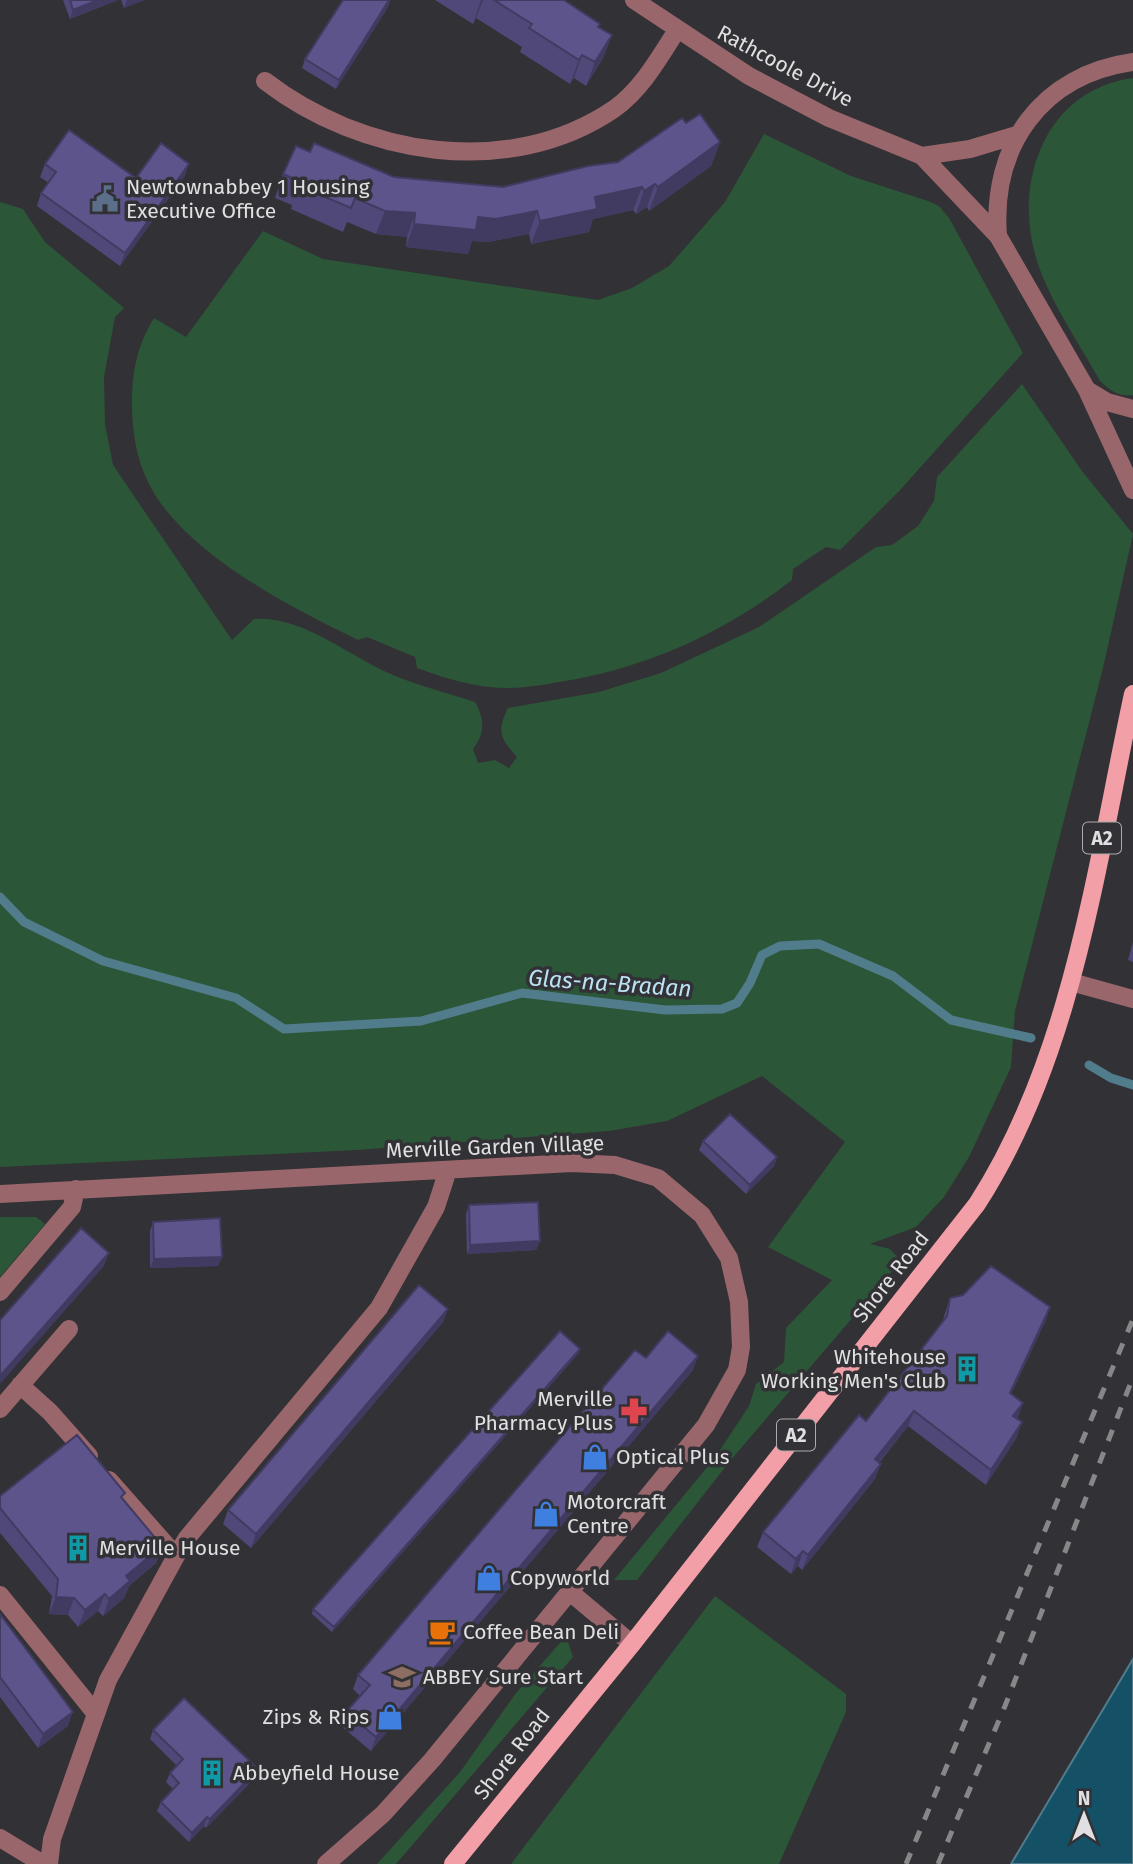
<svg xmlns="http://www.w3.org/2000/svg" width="1133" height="1864" font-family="'Fira Sans',sans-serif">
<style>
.green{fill:#2c5638}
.water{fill:#145167;stroke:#517c8c;stroke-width:2}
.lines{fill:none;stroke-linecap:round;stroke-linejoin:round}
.stream{stroke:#517c8c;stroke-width:9}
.minor{stroke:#99666b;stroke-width:18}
.major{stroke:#f39fa7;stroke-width:18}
.rail{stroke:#87878a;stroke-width:5;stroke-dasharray:12 12;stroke-linecap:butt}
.wall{fill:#504878}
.shaded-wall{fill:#413b61}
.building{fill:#5d548b;stroke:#413b61;stroke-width:2}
.labels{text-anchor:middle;stroke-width:7;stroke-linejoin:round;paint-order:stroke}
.shield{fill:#323135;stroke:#acacae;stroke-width:2}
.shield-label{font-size:19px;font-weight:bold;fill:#e0e0e2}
.street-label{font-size:21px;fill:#e0e0e2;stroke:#323135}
.poi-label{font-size:21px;fill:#e0e0e2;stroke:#323135;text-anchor:start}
.water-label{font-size:23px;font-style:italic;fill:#bbe2f3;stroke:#323135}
</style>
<rect width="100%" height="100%" fill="#323135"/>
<path class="green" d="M1133,78v317c-15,2 -22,-4 -33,-14 -21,-38 -48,-76 -62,-117 -27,-79 6,-174 95,-186z
M764,134l87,42 77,25 11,5 10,12 74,135 -122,136 -61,61 -14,-3 -33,22 -1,11c-68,53 -148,89 -233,102 -22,4 -47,8 -70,5 -25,-3 -48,-10 -72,-19l-2,-11 -48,-20 -9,3c-67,-32 -177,-89 -210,-158 -12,-24 -16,-52 -16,-78 0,-33 5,-58 22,-86l32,19 77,-106 60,28 275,41 34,-12 37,-22 56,-64z
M0,202l23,7 22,33 79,66 -9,9 -11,60 1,47 8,41 119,175 22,-21c48,-4 96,38 139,56 26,11 55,18 82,27 10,18 10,31 -2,47l5,14 17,-3 14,8 8,-11c-16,-18 -21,-25 -9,-49l91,-16 62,-19 98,-46 117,-80 16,-2 26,-19 16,-25 3,-24 85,-93 60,87 51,63 -30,134 -88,343 -4,56 -42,90 -25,40 -28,30 -46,17 20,5 11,12 -171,200 -93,119h-23l100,-121 35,-53 7,-22 28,-22 2,-34 46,-48 -64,-33 77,-105 -83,-66 -95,45 -58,10 -252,19 -357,17z
M0,1217h36l9,7 -45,53z
M715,1596l131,98v18l-67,152h-268z
M566,1636l7,21 -177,207h-19l83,-92 56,-79z"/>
<path class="water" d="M1133,1659v205h-122z"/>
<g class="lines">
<path class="stream" d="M0,897l24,25 79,39 133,37 48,31 137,-8 101,-28 143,17 57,-1 15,-6 13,-20 12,-28 18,-9 39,-2 74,32 58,44 80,18
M1089,1065l22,13 22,7"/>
<path class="minor" d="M634,0l115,76 80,42 93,38 76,80 89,154 46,100
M265,81c96,74 243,100 349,28 28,-20 45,-51 63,-79
M922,156l48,-7 47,-14
M998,236c-7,-90 43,-161 135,-174
M1087,390l20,12 26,7
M1071,982l62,17
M0,1194l572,-31 43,2 43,13 44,37 27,43 10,44 2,45 -4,23 -31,55 -274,335 -49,54 -57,50
M0,1292l72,-85 4,-18
M20,1385l30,27 39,44
M0,1409l69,-80
M109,1480l67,76
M570,1592l62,52
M0,1595l96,119
M0,1838l43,26
M49,1864l3,-25 56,-159 68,-124 11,-18 192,-230 57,-101 12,-37"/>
<path class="major" d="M453,1864l179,-220 345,-440c96,-149 119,-339 156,-510"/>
<path class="rail" d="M906,1864l227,-545
M938,1864l67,-158 128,-329"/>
</g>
<path class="wall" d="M63,0h55l-48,19z
M121,0h23l-20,8z
M343,0h47l-2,7 -52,82 -34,-21 3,-9z
M435,0h129l36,24 -1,3 13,8 -9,23 -17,28 -12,-8 -4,6 -50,-32 2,-5 -46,-29 -3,6z
M686,123l34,19 -9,24 -62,45 -2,-4 -11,7 -3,-4 -40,9 -4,13 -58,12 -2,-10 -41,8 -16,-1 -4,13 -62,-7 1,-10 -31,-3 -29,-12 -4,10 -52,-23 1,-4 -17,-7 8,-24 27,-22 84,25 109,10 115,-25z
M45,164l91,14 53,-14 -5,13 -64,89 -83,-60 4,-13 8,-10 -9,-6z
M1133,942v20l-5,-2z
M703,1141l74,16 -3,9 -28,28 -47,-44z
M469,1205l71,36 -4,9 -69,4 -1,-40z
M153,1222l69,35 -4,9 -68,2v-37z
M950,1298l100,9 -5,15 -34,72 6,25v18l-31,48 -78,-59 -29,37 -4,16 -73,91 -4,-4 -7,8 -34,-27 6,-15 103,-111 77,-100 2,-8z
M448,1309l-5,13 -192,226 -28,-24 5,-14z
M580,1349l-2,5 -246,278 -20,-18 1,-5z
M646,1358l47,12 -322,381 -30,-25 5,-14 14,-16 -7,-7 5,-14z
M0,1496l123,3 39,47 -6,17 -27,23 -5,12 -21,18 -5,-5 -20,16 -10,-12 -19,-1 3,-18 -52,-63z
M0,1614l68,112 -30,22 -38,-51z
M153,1730l102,48 -49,50 -2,-2 -15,16 -32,-31 4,-9 12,-13 -7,-7 4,-9 7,-7 -27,-27z"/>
<path class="shaded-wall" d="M98,0h20l-48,19 3,-9z
M127,0h17l-20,8z
M389,0l-1,7 -52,82 3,-9z
M481,0h2l-7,18 -3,6z
M612,35l-9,23 -17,28 9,-24z
M582,55l-8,23 -4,6 9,-24z
M720,142l-9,24 -62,45 9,-24z
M189,164l-5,13 -64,89 5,-13z
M655,184l-8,23 -11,7 8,-23z
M642,187l-9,23 -40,9 -4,13 -58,12 9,-23 55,-24z
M385,211l30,2 -8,24 -31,-3z
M537,211l-8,23 -41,8 -16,-1 -4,13 -62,-7 8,-23z
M777,1157l-3,9 -28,28 4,-9z
M540,1241l-4,9 -69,4 3,-9z
M109,1253l-5,13 -104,118v-8z
M222,1257l-4,9 -68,2 4,-9z
M1050,1307l-5,15 -41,86 6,-15z
M448,1309l-5,13 -192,226 5,-14z
M580,1349l-2,5 -246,278 2,-5z
M698,1356l-5,14 -322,381 5,-14z
M1023,1403l-5,15 -10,13 5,-15z
M914,1411l-6,15 -39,48 6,-15z
M1022,1422l-5,15 -31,48 5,-15z
M881,1464l-6,15 -73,91 6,-15z
M162,1546l-6,17 -27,23 -5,12 -21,18 6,-17 17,-23z
M803,1551l-5,15 -7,8 5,-15z
M105,1594l-7,17 -20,16 7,-17z
M56,1597l18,1 -6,17 -19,-1z
M73,1712l-5,14 -30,22 5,-14z
M258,1769l-3,9 -49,50 4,-9z
M207,1817l-3,9 -15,16 3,-9z"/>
<path class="building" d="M70,0h28l-25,10z
M343,0h46l-50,80 -34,-21z
M494,0h70l36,24 -2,3 14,8 -17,27 -13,-7 -3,5 -50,-32 3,-4z
M700,114l20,28 -62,45 -3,-3 -11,7 -2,-4 -47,10 2,12 -57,12 -3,-10 -41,8 -18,-2 -2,13 -62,-6 1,-11 -30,-2 -30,-13 -4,10 -52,-22 2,-4 -18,-8 13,-28 14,6 4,-9 80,34 109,10 85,-21 30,-4 64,-44 4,5z
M69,130l67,48 25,-35 28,21 -64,89 -84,-60 15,-21 -11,-8z
M730,1114l47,43 -27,28 -47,-44z
M538,1202l2,39 -70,4 -1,-40z
M220,1218l2,39 -68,2 -1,-37z
M81,1228l28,25 -109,123v-56z
M991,1266l59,41 -40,86 13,10 -10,13 9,6 -31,48 -77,-59 -39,48 6,5 -73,91 -5,-4 -7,8 -33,-27 96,-117 7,6 81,-105 3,-18 13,-3z
M419,1285l29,24 -192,225 -28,-24z
M560,1331l20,18 -246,278 -21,-18z
M668,1331l30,25 -322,381 -30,-25 24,-27 -12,-10 277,-325 11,8z
M77,1435l48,58 -4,4 41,49 -36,30 4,5 -21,18 -4,-5 -20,16 -11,-12 -18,-1 2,-18 -58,-71v-12z
M0,1614l73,98 -30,22 -43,-57z
M184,1698l74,71 -48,50 -3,-2 -15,16 -31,-31 18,-19 -9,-10 13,-14 -30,-29z"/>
<defs>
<g id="civic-bare" transform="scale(2.1)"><path d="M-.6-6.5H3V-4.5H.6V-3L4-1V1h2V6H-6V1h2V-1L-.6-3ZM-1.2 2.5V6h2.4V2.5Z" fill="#5c6f8a" stroke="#323135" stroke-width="2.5" paint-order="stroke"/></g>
<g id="building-bare" transform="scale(2.1)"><path d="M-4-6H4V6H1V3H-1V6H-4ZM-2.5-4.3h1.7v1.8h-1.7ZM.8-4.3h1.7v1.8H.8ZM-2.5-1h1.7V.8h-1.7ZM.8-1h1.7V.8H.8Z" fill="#0f9aa8" stroke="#323135" stroke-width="2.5" paint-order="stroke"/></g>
<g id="pharmacy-bare" transform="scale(2.1)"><path d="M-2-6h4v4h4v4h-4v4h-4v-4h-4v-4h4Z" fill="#e0444e" stroke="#323135" stroke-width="2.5" paint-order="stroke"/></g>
<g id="shop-bare" transform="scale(2.1)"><path d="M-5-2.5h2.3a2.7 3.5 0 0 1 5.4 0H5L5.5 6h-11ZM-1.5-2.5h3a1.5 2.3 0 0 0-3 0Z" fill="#3f7fe0" stroke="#323135" stroke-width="2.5" paint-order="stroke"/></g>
<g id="cafe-bare" transform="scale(2.1)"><path d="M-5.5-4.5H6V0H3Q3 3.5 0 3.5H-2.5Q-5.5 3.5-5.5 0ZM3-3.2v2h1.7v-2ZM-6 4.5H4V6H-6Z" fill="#e8710a" stroke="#323135" stroke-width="2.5" paint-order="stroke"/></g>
<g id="school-bare" transform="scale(2.1)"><path d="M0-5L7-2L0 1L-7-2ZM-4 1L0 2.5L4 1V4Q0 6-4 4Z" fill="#8d6e63" stroke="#323135" stroke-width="2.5" paint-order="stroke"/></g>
</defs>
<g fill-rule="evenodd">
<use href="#civic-bare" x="105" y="199"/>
<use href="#building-bare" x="967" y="1369"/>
<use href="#pharmacy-bare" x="634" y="1411"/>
<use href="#shop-bare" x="595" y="1457"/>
<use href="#shop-bare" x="546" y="1514"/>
<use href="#building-bare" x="78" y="1548"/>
<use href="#shop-bare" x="489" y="1578"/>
<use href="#cafe-bare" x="442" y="1632"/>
<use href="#school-bare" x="402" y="1677"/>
<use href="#shop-bare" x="390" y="1717"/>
<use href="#building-bare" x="212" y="1773"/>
</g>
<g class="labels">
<g class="shield">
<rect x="1083" y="822.5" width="38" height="31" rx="5"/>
<rect x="777" y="1419.5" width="38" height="31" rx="5"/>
</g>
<g class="shield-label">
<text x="1102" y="845">A2</text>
<text x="796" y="1442">A2</text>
</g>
<g class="street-label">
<text transform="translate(785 66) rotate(28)" y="7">Rathcoole Drive</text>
<text transform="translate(495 1147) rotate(-2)" y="7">Merville Garden Village</text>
<text transform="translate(891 1277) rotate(-52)" y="7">Shore Road</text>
<text transform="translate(512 1754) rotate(-52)" y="7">Shore Road</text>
</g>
<g class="poi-label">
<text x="126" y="194">Newtownabbey 1 Housing<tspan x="126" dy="24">Executive Office</tspan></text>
<text x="946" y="1364" text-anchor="end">Whitehouse<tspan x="946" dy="24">Working Men's Club</tspan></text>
<text x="613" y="1406" text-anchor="end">Merville<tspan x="613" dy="24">Pharmacy Plus</tspan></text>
<text x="616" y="1464">Optical Plus</text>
<text x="567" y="1509">Motorcraft<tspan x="567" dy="24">Centre</tspan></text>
<text x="99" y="1555">Merville House</text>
<text x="510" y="1585">Copyworld</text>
<text x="463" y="1639">Coffee Bean Deli</text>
<text x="423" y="1684">ABBEY Sure Start</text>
<text x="369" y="1724" text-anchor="end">Zips &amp; Rips</text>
<text x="233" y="1780">Abbeyfield House</text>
</g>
<g class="water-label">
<text transform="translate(610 983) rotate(4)" y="8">Glas-na-Bradan</text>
</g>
</g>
<g transform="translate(1084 1815)" stroke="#323135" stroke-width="5" paint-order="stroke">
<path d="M0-5L12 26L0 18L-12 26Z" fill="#e0e0e2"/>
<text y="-10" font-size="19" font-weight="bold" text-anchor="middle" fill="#e0e0e2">N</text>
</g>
</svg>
